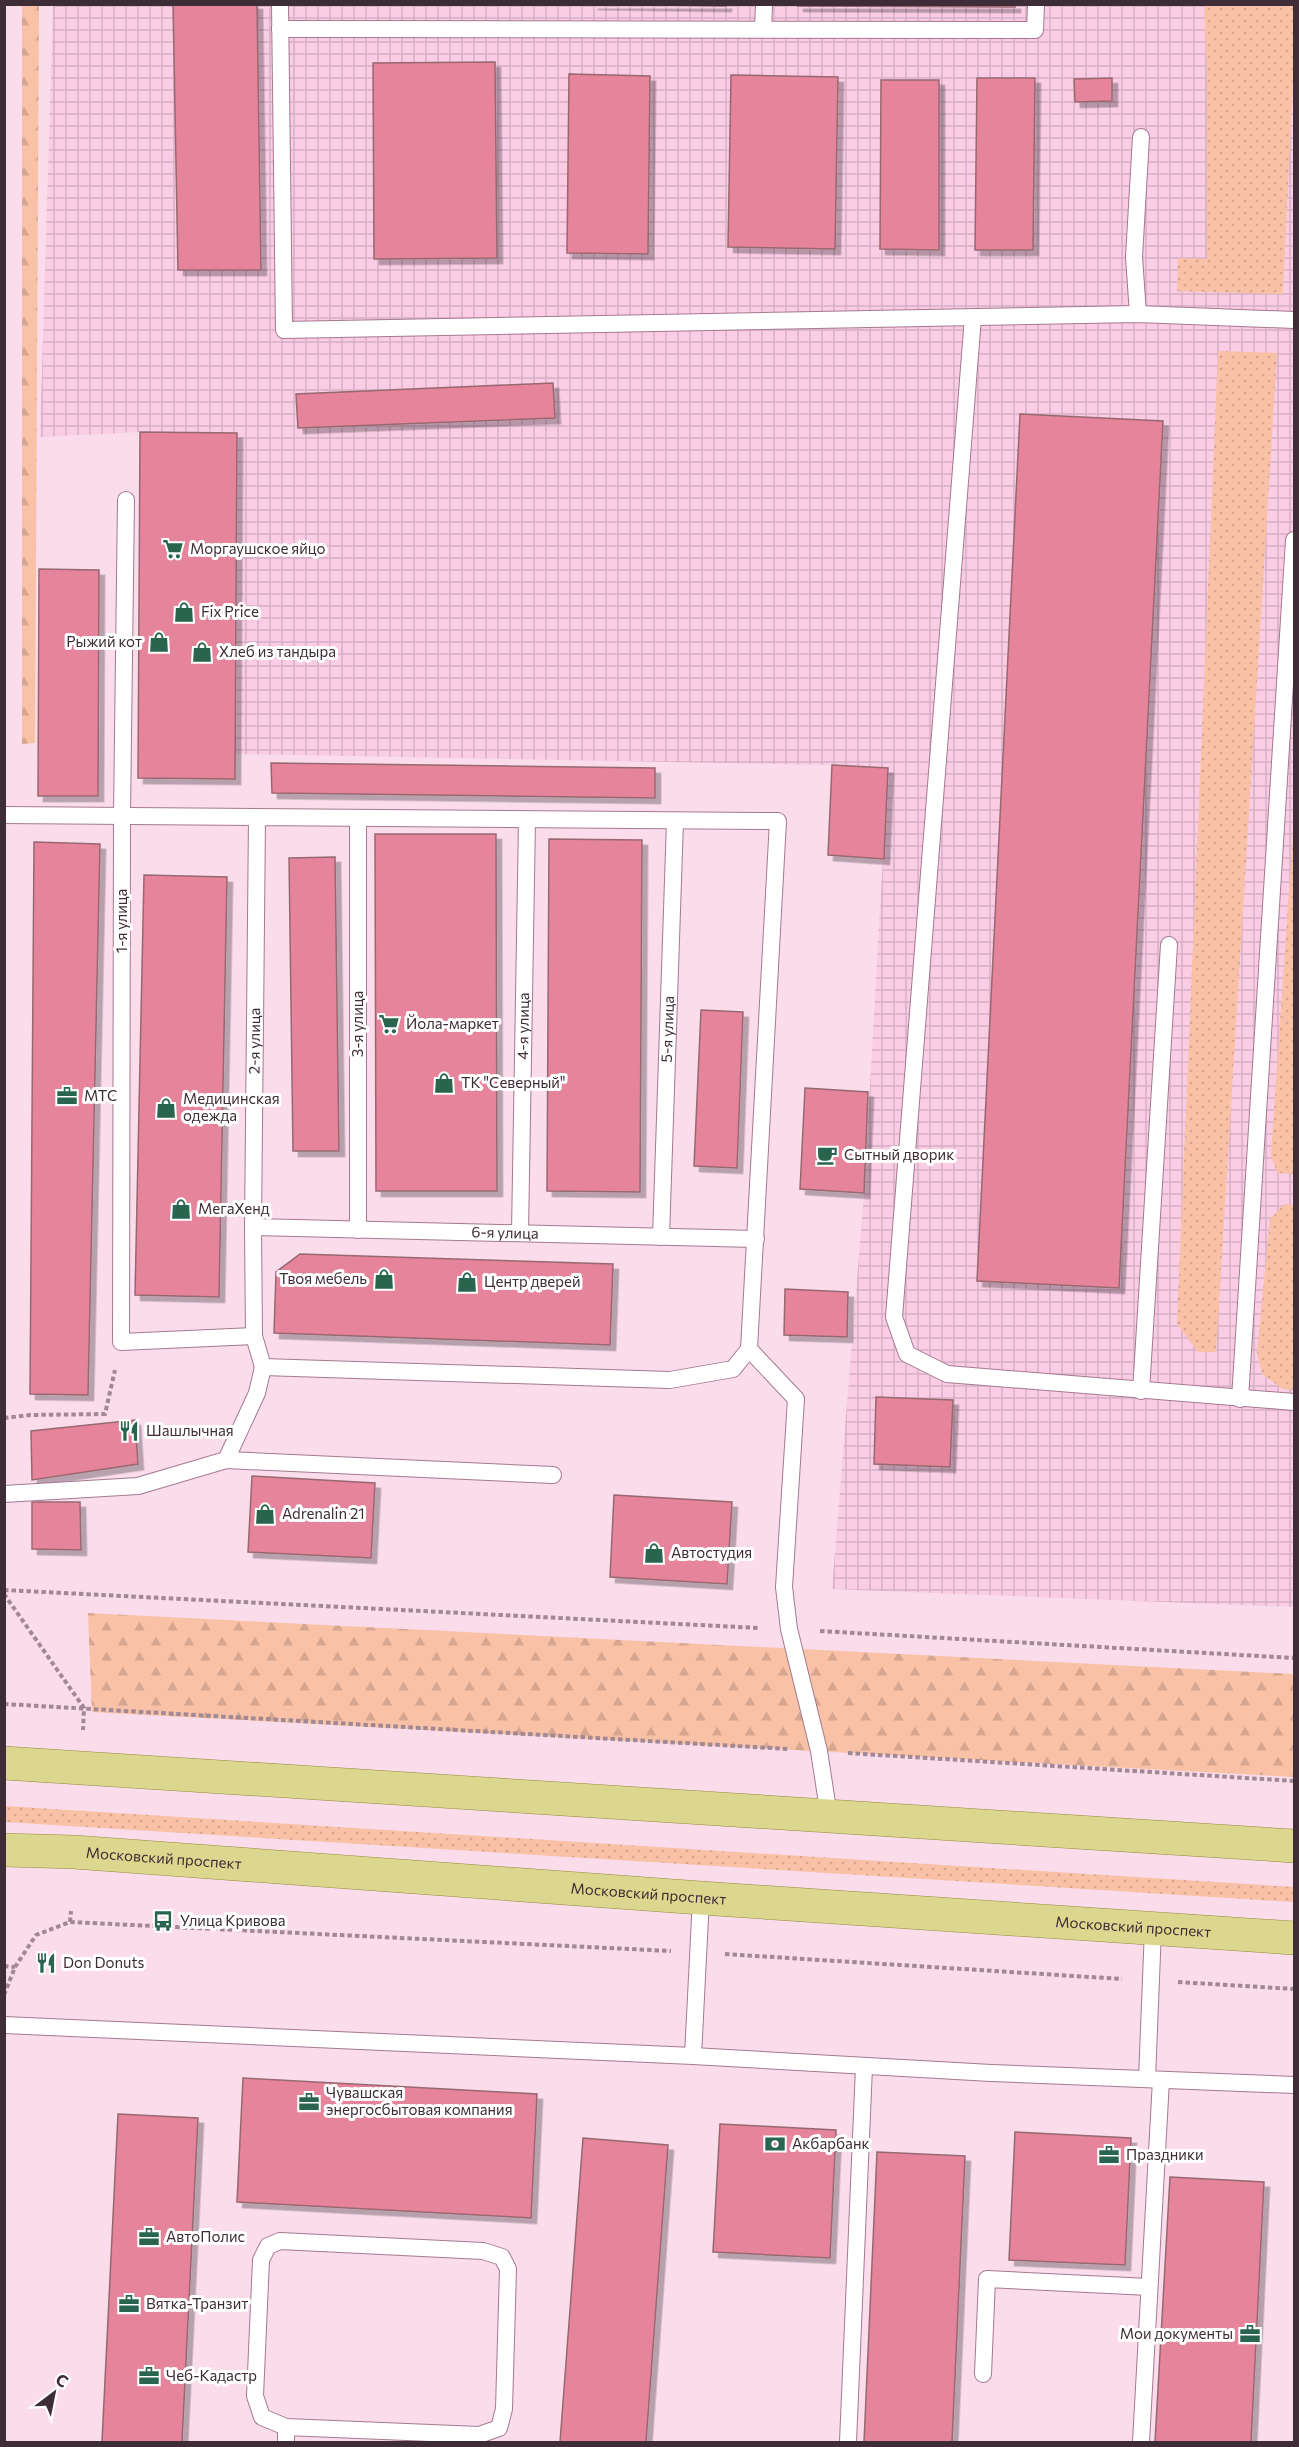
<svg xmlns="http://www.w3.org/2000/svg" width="1299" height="2447" font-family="Commissioner,sans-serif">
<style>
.industrial{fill:url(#industrial-grid)}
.grass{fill:url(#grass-dots)}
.forest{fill:url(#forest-firs)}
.building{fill:#e5849a;stroke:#986871;stroke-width:1.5;filter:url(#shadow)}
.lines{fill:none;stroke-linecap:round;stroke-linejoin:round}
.service-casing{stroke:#a57991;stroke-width:18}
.primary-casing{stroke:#948a3e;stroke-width:34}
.path{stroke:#a08894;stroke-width:4;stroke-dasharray:4.5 3;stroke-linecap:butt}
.service{stroke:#fff;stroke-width:16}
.primary{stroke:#dbd78e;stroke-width:33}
.labels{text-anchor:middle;stroke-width:6;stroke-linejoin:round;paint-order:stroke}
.poi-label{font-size:15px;fill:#3e2c36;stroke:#fff;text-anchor:start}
.street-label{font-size:15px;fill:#3e2c36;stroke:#fff}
</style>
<defs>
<pattern id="industrial-grid" width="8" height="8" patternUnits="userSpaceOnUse" patternTransform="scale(1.5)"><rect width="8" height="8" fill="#facde4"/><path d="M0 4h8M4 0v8" fill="none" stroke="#d7b0c4"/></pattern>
<pattern id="grass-dots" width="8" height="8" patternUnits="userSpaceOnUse" patternTransform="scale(1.5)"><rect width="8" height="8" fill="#f9c1a6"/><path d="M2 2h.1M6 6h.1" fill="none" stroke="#d6a690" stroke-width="1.8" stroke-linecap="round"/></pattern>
<pattern id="forest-firs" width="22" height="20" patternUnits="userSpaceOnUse" patternTransform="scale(1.5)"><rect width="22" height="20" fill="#f9c1a6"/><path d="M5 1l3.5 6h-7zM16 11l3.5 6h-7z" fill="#d6a690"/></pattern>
<filter id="shadow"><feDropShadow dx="5.5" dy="5.5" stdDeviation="0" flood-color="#0004"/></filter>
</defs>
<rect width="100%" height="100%" fill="#fadceb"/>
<path class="industrial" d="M53,5h1241v1602l-462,-18 32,-396 24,-425 -56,-3 -597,-11 -95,-322 -100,5z"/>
<path class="grass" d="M1204,5h90v52l-11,237 -106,-3 1,-33 29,1v-183z
M1218,351l59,2 -61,999h-18l-21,-28z
M1294,817v357l-17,-1 -6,-18z
M1284,1204l10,1v185l-11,-1 -21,-15 -5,-22 13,-133z
M5,1806l1289,81v15l-1289,-80z"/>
<path class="forest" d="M22,5h17l-4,738 -13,1z
M88,1613l1206,61v103l-1202,-65z"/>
<path class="building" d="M173,4h84l4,266h-83z
M592,4h134v2z
M798,4h217v3l-217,-1z
M495,62l2,196 -123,1 -1,-196z
M569,74l81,2 -2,178 -81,-1z
M731,75l107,2 -3,172 -107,-2z
M977,78h58l-2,172h-58z
M1112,78v23l-37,1 -1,-23z
M881,80h58v170l-59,-1z
M553,383l2,35 -257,10 -2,-34z
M1020,414l143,7 -44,867 -142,-7z
M140,432l97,1 -2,346 -97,-1z
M39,569l60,1 -1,226h-60z
M271,763l384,5v30l-383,-5z
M832,765l56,3 -4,91 -56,-4z
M375,834h121l1,357h-121z
M549,839l93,1 -2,352 -93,-1z
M34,842l66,2 -12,551 -58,-1z
M335,857l4,294h-46l-4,-293z
M144,875l83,2 -8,420 -84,-2z
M701,1010l42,2 -6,156 -43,-2z
M805,1088l63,4 -4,101 -64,-4z
M300,1254l313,10 -3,81 -336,-12 2,-61z
M785,1289l63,3 -1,45 -63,-2z
M876,1397l77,3 -3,67 -76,-3z
M135,1420l3,44 -106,16 -1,-49z
M252,1476l123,7 -4,75 -123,-6z
M614,1495l118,7 -5,82 -117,-7z
M32,1502h48l1,48 -49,-1z
M243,2078l294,16 -6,124 -294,-16z
M118,2114l80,4 -16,324h-80z
M720,2124l116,6 -6,128 -117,-6z
M1015,2132l116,6 -6,127 -116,-5z
M583,2138l85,7 -22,297h-86z
M877,2152l88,4 -13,286h-88z
M1170,2177l94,5 -13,260h-96z"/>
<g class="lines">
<g class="service-casing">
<g id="service">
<path d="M280,4l4,326 854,-16 156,6"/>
<path d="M280,29l755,1 1,-26"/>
<path d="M763,29l1,-25"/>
<path d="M1138,314l-4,-57 7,-120"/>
<path d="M973,317l-79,1000 13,37 40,20 347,28"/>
<path d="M126,500l-4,316 -1,526 133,-6"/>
<path id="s1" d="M4,815l774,6 -29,528 -16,20 -63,11 -407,-13 -9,-31 -1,-109 4,-409"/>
<path id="s2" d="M253,1227l503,12"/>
<path d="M358,1230v-412"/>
<path id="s3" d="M520,1233l7,-413"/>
<path id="s4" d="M661,1237l14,-416"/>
<path d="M749,1349l47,50 -12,188 5,42 30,122 10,65"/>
<path d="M1141,1391l28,-446"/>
<path d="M1240,1399l54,-859"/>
<path d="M226,1460l31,-67 6,-26"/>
<path d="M4,1494l134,-8 88,-26 327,15"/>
<path d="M4,2025l689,31 298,17 303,12"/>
<path d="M693,2056l8,-158"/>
<path d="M1147,2079l6,-150"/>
<path d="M983,2374l4,-95 162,8"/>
<path d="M286,2442v-15l-24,-10 -7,-21 6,-136 7,-14 12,-5 203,10 19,6 6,12 -4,140 -5,19 -20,7 -193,-8"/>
<path d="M848,2442l16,-375"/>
<path d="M1141,2442l20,-362"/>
</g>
</g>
<g class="primary-casing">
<g id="primary">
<path d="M4,1763l1290,83"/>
<path id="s5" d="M4,1850l70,2 627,46 593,40"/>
</g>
</g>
<path class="path" d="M4,1418l26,-3 75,-1 10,-44
M4,1590l755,38
M4,1594l80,114 -1,22
M820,1631l474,27
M4,1704l784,45
M848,1753l446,28
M70,1922l1,-11
M725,1954l397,25
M4,1966l11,1
M1178,1982l116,7
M4,1995l11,-28 21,-32 34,-13 601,29"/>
<use href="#service" class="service"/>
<use href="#primary" class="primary"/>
</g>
<defs>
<g id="supermarket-bare" transform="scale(1.62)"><path d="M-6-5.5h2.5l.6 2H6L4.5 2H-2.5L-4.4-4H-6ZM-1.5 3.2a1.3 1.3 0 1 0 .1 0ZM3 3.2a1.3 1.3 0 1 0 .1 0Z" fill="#29644e" stroke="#fff" stroke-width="2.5" paint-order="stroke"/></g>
<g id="shop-bare" transform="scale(1.62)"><path d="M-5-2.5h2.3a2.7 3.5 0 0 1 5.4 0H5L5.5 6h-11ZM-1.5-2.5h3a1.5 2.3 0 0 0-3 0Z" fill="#29644e" stroke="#fff" stroke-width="2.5" paint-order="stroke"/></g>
<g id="office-bare" transform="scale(1.62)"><path d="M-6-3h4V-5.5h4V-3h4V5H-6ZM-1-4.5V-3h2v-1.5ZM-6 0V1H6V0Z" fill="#29644e" stroke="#fff" stroke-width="2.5" paint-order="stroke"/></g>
<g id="cafe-bare" transform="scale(1.62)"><path d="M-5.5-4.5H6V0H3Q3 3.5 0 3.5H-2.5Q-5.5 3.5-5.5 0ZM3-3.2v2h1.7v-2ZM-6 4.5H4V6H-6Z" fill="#29644e" stroke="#fff" stroke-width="2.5" paint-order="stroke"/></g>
<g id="restaurant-bare" transform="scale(1.62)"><path d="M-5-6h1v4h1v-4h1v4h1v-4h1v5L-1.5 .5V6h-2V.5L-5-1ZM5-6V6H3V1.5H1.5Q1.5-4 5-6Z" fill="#29644e" stroke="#fff" stroke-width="2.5" paint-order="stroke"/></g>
<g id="bus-bare" transform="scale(1.62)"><path d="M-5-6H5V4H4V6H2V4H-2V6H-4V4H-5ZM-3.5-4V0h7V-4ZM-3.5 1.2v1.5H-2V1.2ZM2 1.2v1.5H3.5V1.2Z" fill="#29644e" stroke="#fff" stroke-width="2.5" paint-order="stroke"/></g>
<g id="bank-bare" transform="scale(1.62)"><path d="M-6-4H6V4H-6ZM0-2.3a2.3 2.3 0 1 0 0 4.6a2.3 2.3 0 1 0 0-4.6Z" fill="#29644e" stroke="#fff" stroke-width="2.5" paint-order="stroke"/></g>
</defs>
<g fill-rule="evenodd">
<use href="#supermarket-bare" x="173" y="549"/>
<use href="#shop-bare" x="184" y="612"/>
<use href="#shop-bare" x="159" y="642"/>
<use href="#shop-bare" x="202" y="652"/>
<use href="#supermarket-bare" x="389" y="1024"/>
<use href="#shop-bare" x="444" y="1083"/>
<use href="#office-bare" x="67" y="1096"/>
<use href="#shop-bare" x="166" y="1108"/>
<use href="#cafe-bare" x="827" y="1155"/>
<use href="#shop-bare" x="181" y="1209"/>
<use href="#shop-bare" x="384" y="1279"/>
<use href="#shop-bare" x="467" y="1282"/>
<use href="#restaurant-bare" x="129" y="1431"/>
<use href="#shop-bare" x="265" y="1514"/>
<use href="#shop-bare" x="654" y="1553"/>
<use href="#bus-bare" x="163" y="1921"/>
<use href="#restaurant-bare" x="46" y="1963"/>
<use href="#office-bare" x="309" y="2102"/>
<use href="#bank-bare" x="775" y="2144"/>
<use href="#office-bare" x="1109" y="2155"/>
<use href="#office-bare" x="149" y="2237"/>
<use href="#office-bare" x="129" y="2304"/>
<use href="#office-bare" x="1250" y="2334"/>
<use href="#office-bare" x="149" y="2376"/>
</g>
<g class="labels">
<g class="poi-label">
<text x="190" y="554">Моргаушское яйцо</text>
<text x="201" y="617">Fix Price</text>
<text x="142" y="647" text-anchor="end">Рыжий кот</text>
<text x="219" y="657">Хлеб из тандыра</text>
<text x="406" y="1029">Йола-маркет</text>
<text x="461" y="1088">ТК "Северный"</text>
<text x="84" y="1101">МТС</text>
<text x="183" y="1104">Медицинская<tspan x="183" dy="17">одежда</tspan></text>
<text x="844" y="1160">Сытный дворик</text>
<text x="198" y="1214">МегаХенд</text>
<text x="367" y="1284" text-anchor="end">Твоя мебель</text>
<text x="484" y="1287">Центр дверей</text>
<text x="146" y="1436">Шашлычная</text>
<text x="282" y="1519">Adrenalin 21</text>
<text x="671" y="1558">Автостудия</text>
<text x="180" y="1926">Улица Кривова</text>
<text x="63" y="1968">Don Donuts</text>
<text x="326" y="2098">Чувашская<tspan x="326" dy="17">энергосбытовая компания</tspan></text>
<text x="792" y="2149">Акбарбанк</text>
<text x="1126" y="2160">Праздники</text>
<text x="166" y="2242">АвтоПолис</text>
<text x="146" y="2309">Вятка-Транзит</text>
<text x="1233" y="2339" text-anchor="end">Мои документы</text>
<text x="166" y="2381">Чеб-Кадастр</text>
</g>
<g class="street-label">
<text transform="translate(122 921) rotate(-90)" y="5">1-я улица</text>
<text transform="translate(358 1024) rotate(-90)" y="5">3-я улица</text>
<text dy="5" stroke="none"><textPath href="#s3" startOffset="207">4-я улица</textPath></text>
<text dy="5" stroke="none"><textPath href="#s4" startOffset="208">5-я улица</textPath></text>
<text dy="5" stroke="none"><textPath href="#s1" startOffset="2127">2-я улица</textPath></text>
<text dy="5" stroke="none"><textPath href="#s2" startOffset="252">6-я улица</textPath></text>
<text dy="5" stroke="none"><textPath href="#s5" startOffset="160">Московский проспект</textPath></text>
<text dy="5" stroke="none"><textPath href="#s5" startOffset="646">Московский проспект</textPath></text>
<text dy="5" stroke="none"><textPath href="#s5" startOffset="1132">Московский проспект</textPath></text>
</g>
</g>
<rect width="1299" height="2447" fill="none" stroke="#3e2c36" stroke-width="12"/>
<g transform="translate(54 2393) rotate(32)" stroke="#ffffff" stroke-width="4.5" paint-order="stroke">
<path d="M0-4.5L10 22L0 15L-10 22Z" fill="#3e2c36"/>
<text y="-9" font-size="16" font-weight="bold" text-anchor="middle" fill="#3e2c36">С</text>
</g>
</svg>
